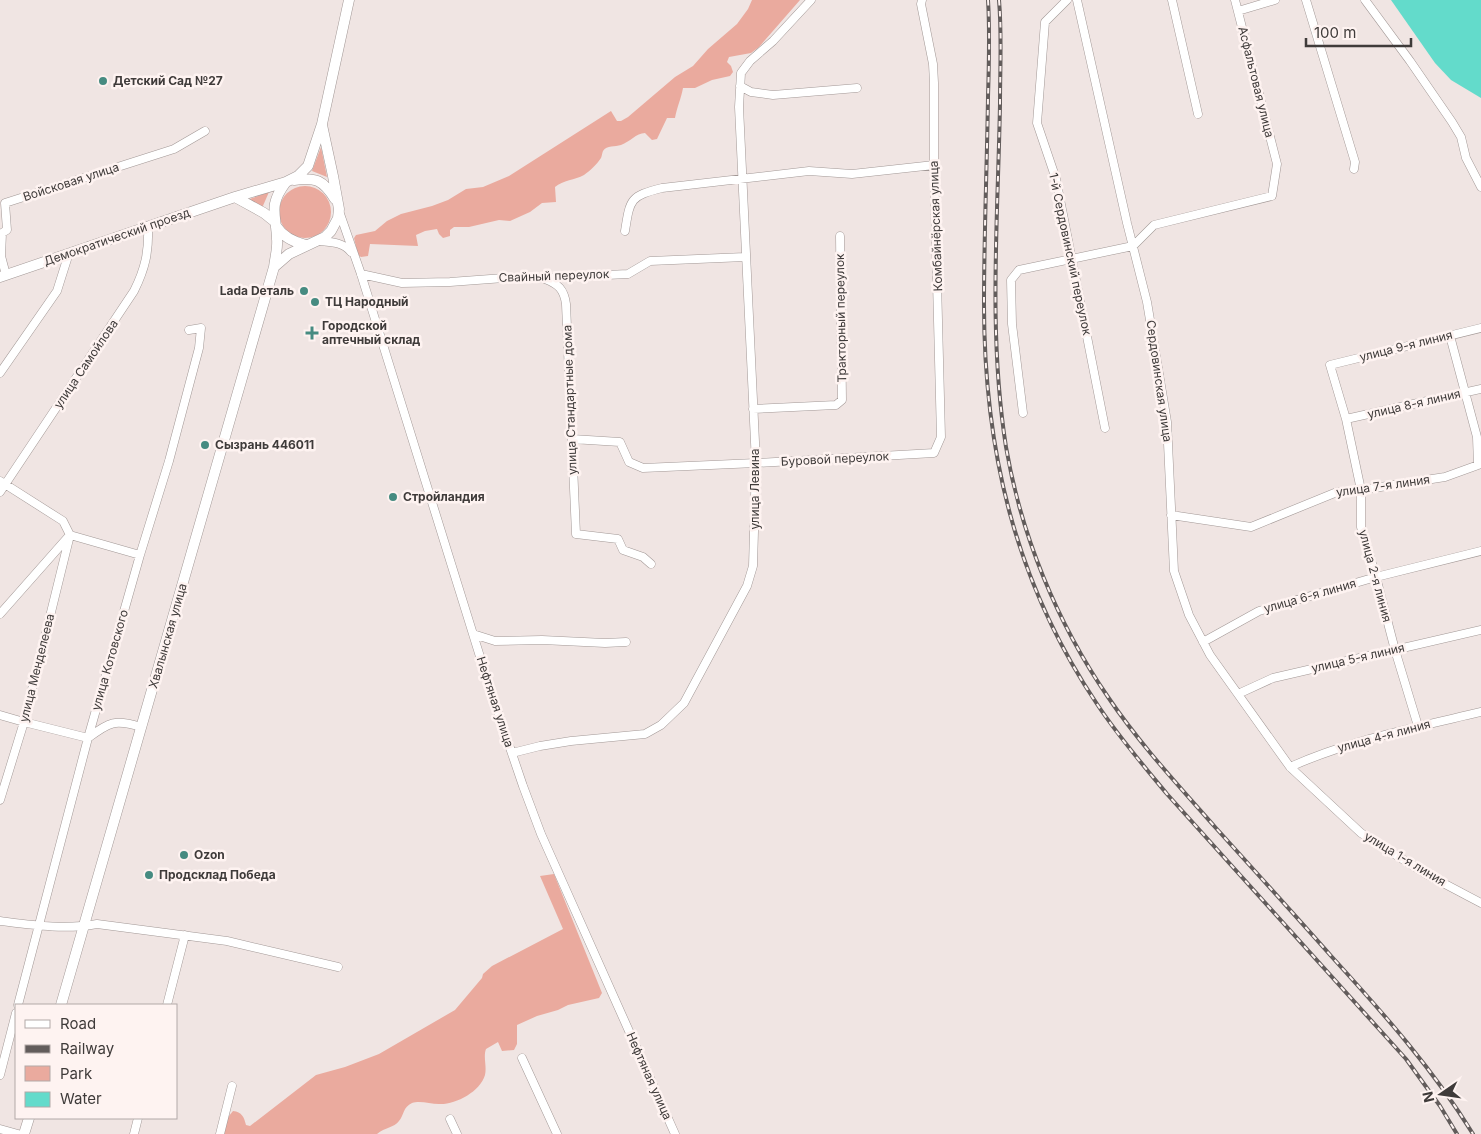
<svg xmlns="http://www.w3.org/2000/svg" width="1481" height="1134" font-family="Inter,sans-serif">
<style>
.green{fill:#eaaa9e}
.water{fill:#63dbcb}
.lines{fill:none;stroke-linecap:round;stroke-linejoin:round}
.minor-casing{stroke:#a29896;stroke-width:9}
.major-casing{stroke:#a29896;stroke-width:11}
.minor{stroke:#fff;stroke-width:8}
.major{stroke:#fff;stroke-width:10}
.rail-casing{stroke:#625c5b;stroke-width:4}
.rail{stroke:#fef3f1;stroke-width:2;stroke-dasharray:5.5;stroke-linecap:butt}
.poi-dot{fill:#468b81;stroke:#fef3f1;stroke-width:2}
.labels{text-anchor:middle;stroke-width:5;stroke-linejoin:round;paint-order:stroke}
.poi-label{font-size:12px;font-weight:bold;fill:#3f3b3a;stroke:#fef3f1;text-anchor:start}
.street-label{font-size:12px;fill:#3f3b3a;stroke:#fef3f1}
</style>
<rect width="100%" height="100%" fill="#f0e5e3"/>
<path class="green" d="M752,0h48l-41,47 -8,6 -22,4 -2,5 4,4 2,6 -3,4 -18,4 -17,8h-12c-2,11 -6,19 -8,30h-8l-10,21 -5,1 -7,-7c-9,0 -15,9 -24,12 -6,2 -14,0 -18,6 -1,2 -1,5 -2,7 -4,6 -11,13 -17,17 -9,5 -21,5 -29,12l1,15 -14,1 -12,9 -20,9 -11,-1 -30,7h-15l-4,3v6l-7,2 -4,-4 -2,-5 -12,2 -9,4 2,11 -48,-2 -2,12 -7,1 -3,-2 -4,-17 2,-3 19,-4 12,-10 14,-7 31,-8 16,-6 18,-11 17,-2 26,-11 102,-65 6,10h4l7,-4 47,-40 18,-11 15,-17 29,-25 11,-15z
M321,147l6,30 -15,-6z
M279 212a26 26 0 1 1 52 0a26 26 0 1 1-52 0Z
M269,192l-7,16 -15,-8z
M554,874l48,119 -3,5 -31,7 -10,5 -21,6 -20,9v19l-3,6 -12,1 -4,-9 -12,7c-3,8 1,17 -1,26 -5,17 -30,30 -46,29 -9,0 -19,-4 -27,-1 -9,4 -8,12 -13,18 -5,7 -14,6 -22,13h-156l4,-13 8,-10c9,1 11,6 13,14l4,1 66,-51 29,-8 34,-13 76,-44 27,-32 1,-4 9,-8 71,-37 -23,-53z"/>
<path class="water" d="M1391,0h90v98l-30,-18 -16,-17z"/>
<g class="lines">
<g class="minor-casing">
<path id="minor" d="M1067,0l-22,22 -8,101 19,56 49,249
M1077,0l50,223 20,79 20,120 7,149 15,44 21,40 80,112 71,66 65,41 55,29
M1172,0l26,114
M1306,0l49,162 -1,7
M1365,0l45,61 42,61 9,15 5,21 15,29
M1238,11l37,-11
M740,86l11,6 22,3 84,-7
M339,211l22,63 130,418 32,94 18,48 134,300
M625,231c5,-32 5,-35 37,-43l147,-17 43,3 82,-9
M319,241c12,1 24,1 32,11
M361,274l41,9 48,-1 54,-4h39l85,-4 22,-13 95,-4
M6,275l-5,-19 1,-23 5,-3 -2,-27 169,-54 31,-18
M545,279c13,5 19,10 21,25l10,230 42,5 5,11 20,7 8,7
M1450,336l27,101 1,28
M0,373l57,-82 12,-38
M753,409l83,-4 6,-5 -2,-164
M1023,413l-11,-89 -1,-44 8,-10 114,-24 21,-21 118,-29 5,-32 -42,-164
M1346,419l135,-30
M572,439l48,3 9,20 14,6 113,-5 178,-10 7,-16 -7,-272v-82l-1,-19 -12,-60 1,-4
M0,481l63,40 7,14 70,20
M0,492l134,-201c11,-22 15,-39 14,-64
M1171,515l80,12 86,-35 24,-2 84,-13 36,-13
M0,614l69,-78
M473,634l22,7 47,-1 63,3 21,-1
M1203,642l56,-31 117,-34 105,-26
M1238,694l35,-16 208,-48
M0,715l24,7 64,16c21,-16 27,-19 53,-11
M1418,726l-23,-76 -19,-73 -15,-50v-37l-15,-71 -16,-54 151,-37
M512,753l28,-7 31,-5 74,-7 16,-9 23,-22 63,-117 6,-20 3,-103 -17,-356 2,-34 9,-12 23,-20 38,-41
M1290,767c60,-27 127,-40 191,-55
M0,800l24,-78 46,-187
M0,921c32,4 65,9 97,3l130,17 111,26
M18,1005l70,-267 52,-183 29,-94 30,-113 2,-20 -12,2
M167,1005l18,-70
M522,1058l35,76
M0,1075l16,-62
M450,1119l7,15
M0,1129l18,5
M134,1134l4,-16
M220,1134l12,-48"/>
</g>
<g class="major-casing">
<path id="major" d="M294,180c22,-3 29,0 41,19
M235,197l29,16 10,8
M276,226c7,11 17,16 30,19
M274,267l15,-13 36,-17 6,-6 7,-13 1,-9 -6,-33 -11,-51
M0,277l235,-80 51,-15 12,-6 10,-10 14,-42 27,-124
M61,1005l213,-738c1,-9 4,-19 3,-28 -1,-26 -9,-33 9,-57
M24,1134l5,-16"/>
</g>
<use href="#minor" class="minor"/>
<use href="#major" class="major"/>
<g class="rail-casing">
<path id="rail" d="M988,0c2,32 1,65 0,97 -1,69 -4,138 -4,207 0,146 31,278 113,400 21,32 46,61 70,90l239,265 34,47 17,28
M999,0c3,34 1,69 1,104 -2,114 -12,229 6,343 15,88 51,176 102,250 31,46 70,88 107,130 39,43 78,86 117,130 51,56 101,112 141,177"/>
</g>
<use href="#rail" class="rail"/>
</g>
<g class="poi-dot">
<circle cx="103" cy="81" r="5"/>
<circle cx="304" cy="291" r="5"/>
<circle cx="315" cy="302" r="5"/>
<path d="M309.5 325.5h5v5h5v5h-5v5h-5v-5h-5v-5h5z"/>
<circle cx="205" cy="445" r="5"/>
<circle cx="393" cy="497" r="5"/>
<circle cx="184" cy="855" r="5"/>
<circle cx="149" cy="875" r="5"/>
</g>
<g class="labels">
<g class="poi-label">
<text x="113" y="85">Детский Сад №27</text>
<text x="294" y="295" text-anchor="end">Lada Dеталь</text>
<text x="325" y="306">ТЦ Народный</text>
<text x="322" y="330">Городской<tspan x="322" dy="14">аптечный склад</tspan></text>
<text x="215" y="449">Сызрань 446011</text>
<text x="403" y="501">Стройландия</text>
<text x="194" y="859">Ozon</text>
<text x="159" y="879">Продсклад Победа</text>
</g>
<g class="street-label">
<text transform="translate(1256 82) rotate(76)" y="4">Асфальтовая улица</text>
<text transform="translate(71 182) rotate(-18)" y="4">Войсковая улица</text>
<text transform="translate(936 226) rotate(-92)" y="4">Комбайнёрская улица</text>
<text transform="translate(117 237) rotate(-19)" y="4">Демократический проезд</text>
<text transform="translate(1070 254) rotate(78)" y="4">1-й Сердовинский переулок</text>
<text transform="translate(554 276) rotate(-2)" y="4">Свайный переулок</text>
<text transform="translate(841 318) rotate(-91)" y="4">Тракторный переулок</text>
<text transform="translate(1406 346) rotate(-14)" y="4">улица 9-я линия</text>
<text transform="translate(86 364) rotate(-56)" y="4">улица Самойлова</text>
<text transform="translate(1159 381) rotate(82)" y="4">Сердовинская улица</text>
<text transform="translate(570 400) rotate(-92)" y="4">улица Стандартные дома</text>
<text transform="translate(1414 404) rotate(-13)" y="4">улица 8-я линия</text>
<text transform="translate(835 459) rotate(-3)" y="4">Буровой переулок</text>
<text transform="translate(1383 486) rotate(-8)" y="4">улица 7-я линия</text>
<text transform="translate(755 489) rotate(-90)" y="4">улица Левина</text>
<text transform="translate(1375 576) rotate(75)" y="4">улица 2-я линия</text>
<text transform="translate(1310 596) rotate(-16)" y="4">улица 6-я линия</text>
<text transform="translate(168 636) rotate(-74)" y="4">Хвалынская улица</text>
<text transform="translate(1358 658) rotate(-13)" y="4">улица 5-я линия</text>
<text transform="translate(110 660) rotate(-74)" y="4">улица Котовского</text>
<text transform="translate(37 668) rotate(-76)" y="4">улица Менделеева</text>
<text transform="translate(495 702) rotate(72)" y="4">Нефтяная улица</text>
<text transform="translate(1384 736) rotate(-15)" y="4">улица 4-я линия</text>
<text transform="translate(1405 859) rotate(31)" y="4">улица 1-я линия</text>
<text transform="translate(649 1076) rotate(66)" y="4">Нефтяная улица</text>
</g>
</g>
<rect x="15" y="1004" width="162" height="115" fill="#fef3f1" stroke="#b2a9a8"/>
<rect x="25" y="1020" width="25" height="8" fill="#ffffff" stroke="#b2a9a8"/>
<text x="60" y="1029" font-size="15" fill="#3f3b3a">Road</text>
<rect x="25" y="1045" width="25" height="8" fill="#625c5b" stroke="#b2a9a8"/>
<text x="60" y="1054" font-size="15" fill="#3f3b3a">Railway</text>
<rect x="25" y="1066" width="25" height="15" fill="#eaaa9e" stroke="#b2a9a8"/>
<text x="60" y="1079" font-size="15" fill="#3f3b3a">Park</text>
<rect x="25" y="1092" width="25" height="15" fill="#63dbcb" stroke="#b2a9a8"/>
<text x="60" y="1104" font-size="15" fill="#3f3b3a">Water</text>
<g transform="translate(1441 1094) rotate(257)" stroke="#fef3f1" stroke-width="4" paint-order="stroke">
<path d="M0-4L9 19L0 12L-9 19Z" fill="#3f3b3a"/>
<text y="-8" font-size="14" font-weight="bold" text-anchor="middle" fill="#3f3b3a">N</text>
</g>
<path d="M1306 38v8h105v-8" fill="none" stroke="#3f3b3a" stroke-width="2.5"/>
<text x="1314" y="38" font-size="15" fill="#3f3b3a" stroke="#fef3f1" stroke-width="4" paint-order="stroke">100 m</text>
</svg>
